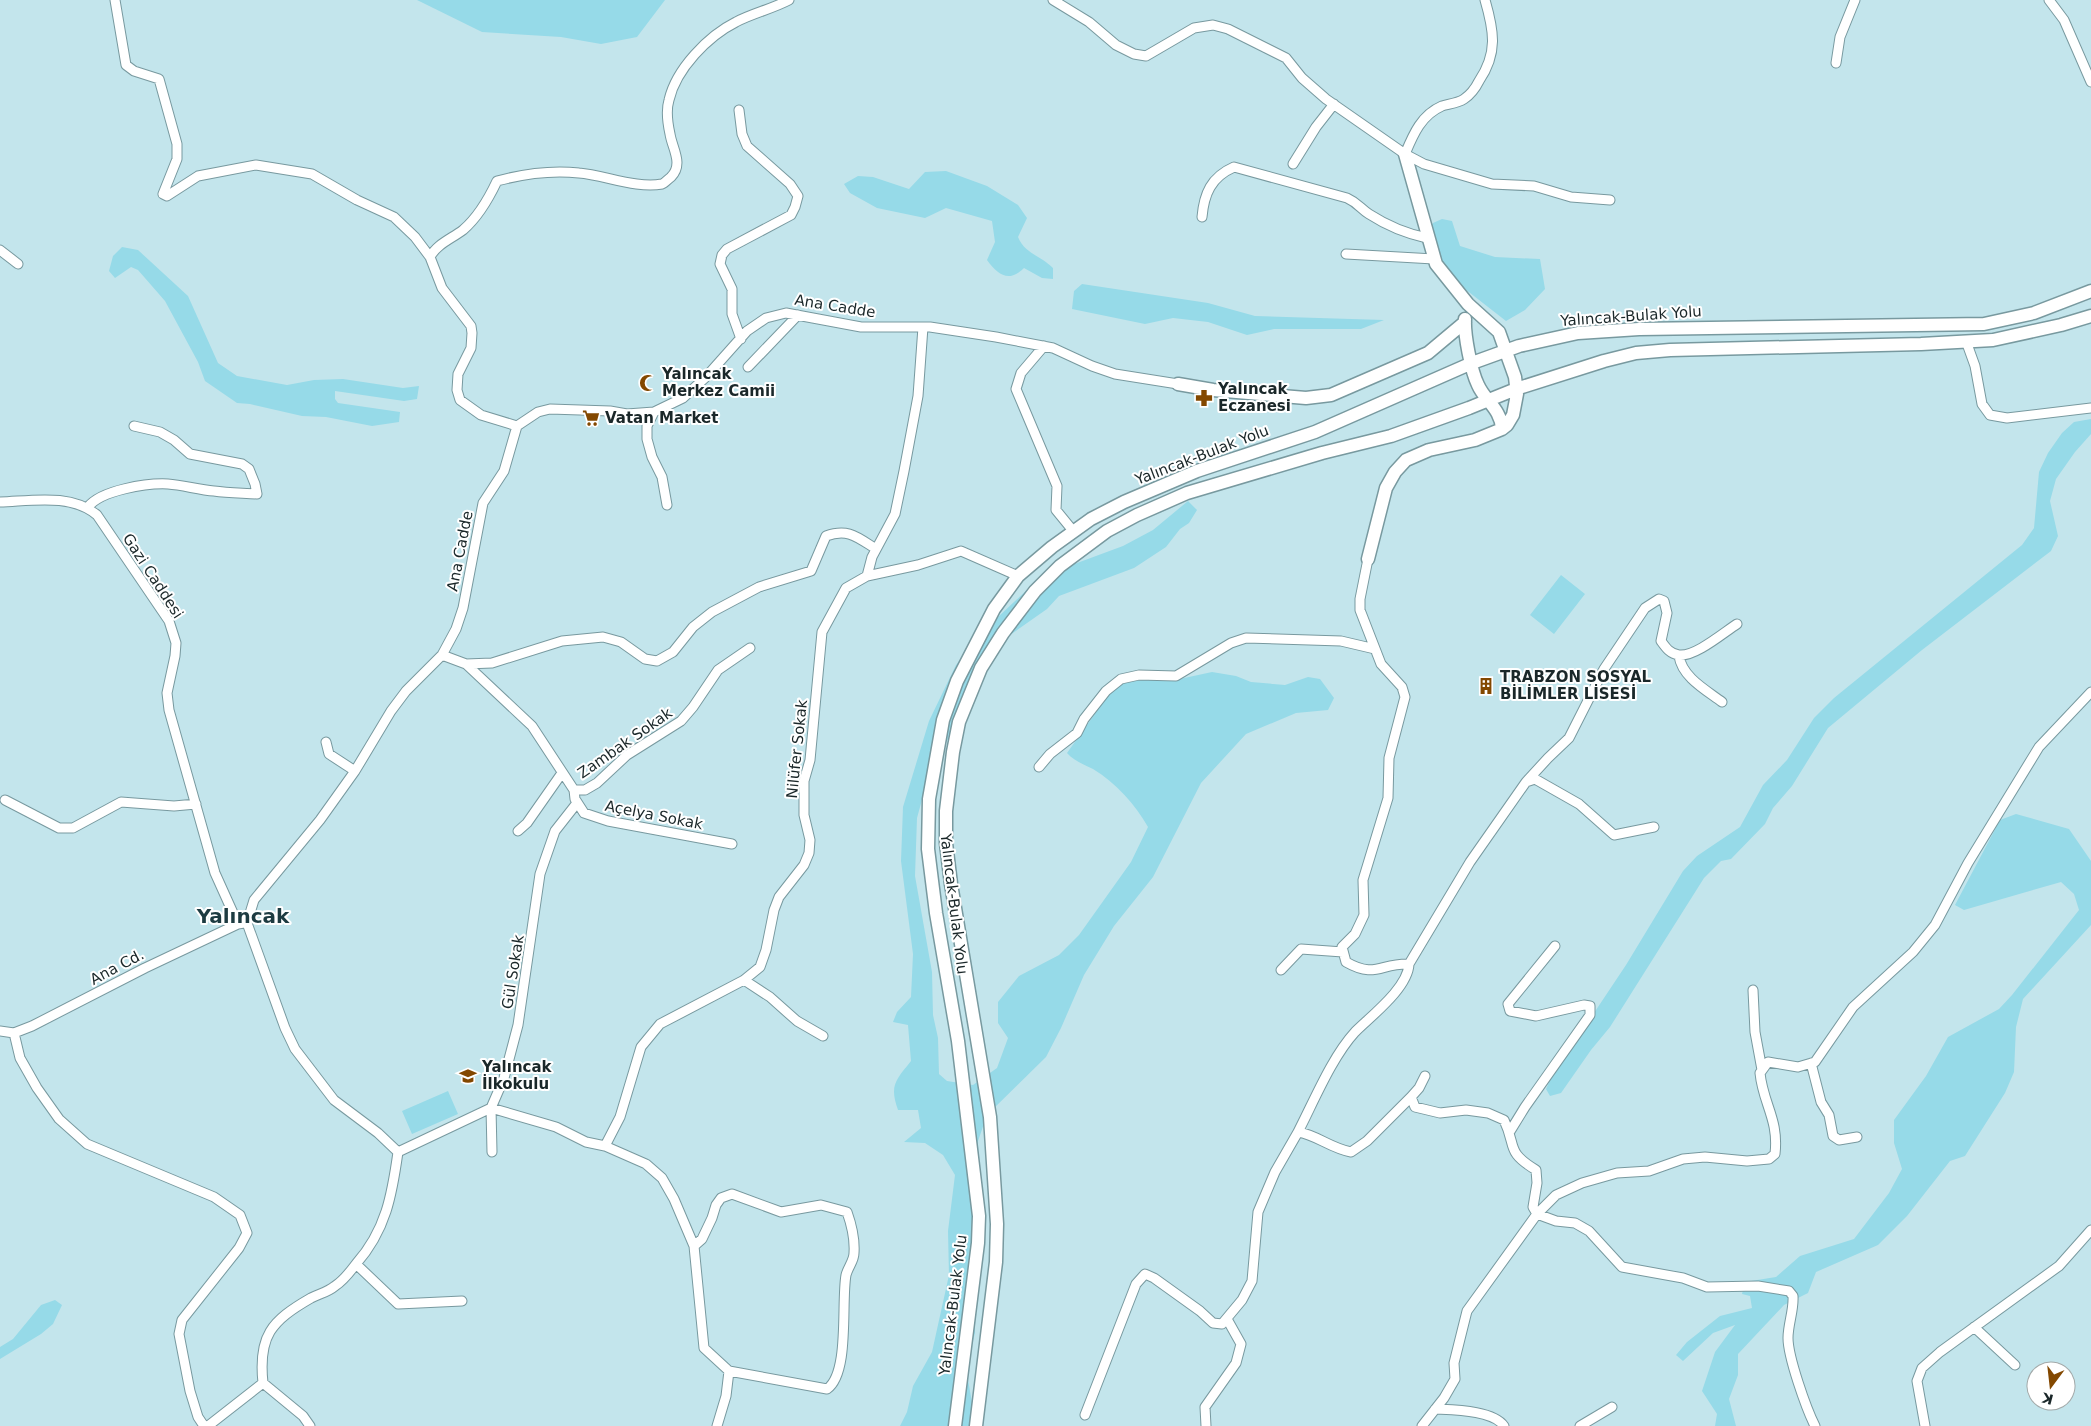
<svg xmlns="http://www.w3.org/2000/svg" width="2091" height="1426" font-family="'DejaVu Sans',sans-serif">
<style>
.green{fill:#96dae8}
.lines{fill:none;stroke-linecap:round;stroke-linejoin:round}
.street-casing{stroke:#78999f;stroke-width:11}
.secondary-casing{stroke:#78999f;stroke-width:15}
.street{stroke:#fff;stroke-width:9}
.secondary{stroke:#fff;stroke-width:12}
.labels{text-anchor:middle;stroke-width:4;stroke-linejoin:round;paint-order:stroke}
.street-label{font-size:15px;fill:#1a2729;stroke:#fff}
.poi-label{font-size:15px;font-weight:bold;fill:#1a2729;stroke:#fff;text-anchor:start}
.district-label{font-size:20px;font-weight:bold;fill:#1d3b41;stroke:#fff}
</style>
<rect width="100%" height="100%" fill="#c3e5ec"/>
<path class="green" d="M417,0h248l-28,37 -36,7 -40,-7 -79,-5z
M946,171l41,15 31,19 9,13 -9,19c7,17 22,18 35,31v11l-11,-1 -18,-10c-15,15 -26,7 -37,-8l8,-18 -3,-21 -46,-13 -21,10 -48,-10 -27,-15 -6,-9 14,-8 15,1 36,12 16,-17z
M1442,219l10,2 8,25 35,11 45,2 5,30 -20,21 -19,11 -50,-39 -12,-16 -16,-34 5,-9z
M122,247l16,3 50,46 30,67 19,13 50,9 27,-5 29,-1 60,9 16,-2 -2,13 -13,2 -69,-10v8l3,4 62,9 -1,10 -27,4 -46,-9 -24,-1 -52,-12 -13,-1 -32,-22 -7,-19 -33,-61 -27,-31 -7,-3 -16,11 -6,-7 4,-15z
M1082,284l126,19 47,13 129,4 -23,9h-87l-27,6 -39,-13 -35,-4 -28,6 -73,-15 2,-18z
M2091,419v15l-16,18 -19,27 -6,22 8,35 -7,15 -129,99 -94,78 -36,58 -19,22 -8,16 -34,35 -10,2 -17,17 -94,149 -19,23 -30,43 -11,3 -4,-7 6,-13 74,-111 57,-94 14,-15 43,-29 23,-42 24,-25 27,-42 20,-20 188,-153 12,-17 5,-56 9,-19 14,-20 12,-11z
M1188,501l9,9 -8,13 -9,6 -14,18 -32,21 -75,28 -12,13 -37,26 -40,42 -22,62 -19,35 -12,44 -2,58 17,96 1,43 5,23 1,36 8,7 26,4 24,-17 11,-30 -10,-15v-21l21,-26 40,-21 20,-20 52,-73 17,-35c-13,-23 -32,-44 -55,-58 -10,-5 -19,-8 -26,-16l42,-59 15,-11 18,-3h33l37,-8 24,4 15,6 34,3 23,-8 12,2 14,19 -6,12 -32,3 -50,21 -45,49 -48,94 -39,49 -30,49 -23,53 -15,29 -59,58 -9,26 2,92 -6,33 1,67 -9,35 10,58h-76l7,-14 6,-26 19,-34 17,-77 -1,-44 7,-56 -12,-20 -18,-12 -21,-1 17,-14 -3,-18h-20c-9,-25 -2,-30 13,-49l-3,-36 -15,-3 4,-10 14,-15 2,-43 -12,-93 2,-54 26,-86 27,-56 26,-33 48,-45 39,-21 54,-20 30,-16z
M1561,575l24,19 -31,40 -24,-19z
M2016,814l53,15 22,32v64l-68,74 -7,28 -2,45 -9,21 -40,63 -15,5 -43,55 -29,29 -62,27 -8,21 -24,12 -46,49v21l-9,24 7,27h-21l2,-12 -15,-23 13,-39 20,-27 -22,8 -30,28 -7,-6 11,-13 33,-26 32,-8 -2,-12 -8,-2 3,-12 31,-5 24,-21 54,-17 35,-46 13,-24 -8,-26v-23l32,-44 22,-39 51,-28 13,-14 67,-85 -5,-16 -13,-12 -97,28 -9,-5 45,-85z
M448,1091l10,23 -46,20 -10,-23z
M55,1300l7,5 -9,19 -12,10 -41,25v-12l13,-8 28,-34z"/>
<g class="lines">
<g class="street-casing">
<path id="street" d="M115,0l11,65 8,6 25,8 18,65v15l-14,35 4,2 31,-20 58,-11 56,9 45,26 37,17 21,20 15,20 12,31 29,38 1,7 -1,15 -13,26 -1,16 3,10 21,15 36,11
M1053,0l36,22 27,23 18,9 12,2 48,-28 19,-3 15,4 58,29 16,20 24,21 79,55 19,10 68,20 42,2 37,11 39,3
M2049,0l15,20 27,62
M1836,63l4,-26 15,-37
M739,110l3,24 5,12 43,38 8,12 -3,11 -4,8 -64,34 -5,6 -2,9 12,25v25l9,25
M1405,154c8,-19 16,-39 37,-48 7,-2 16,-3 22,-7 6,-4 12,-12 15,-18 19,-28 15,-50 6,-81
M1293,164l23,-37 18,-23
M1202,217c2,-23 9,-40 32,-50l113,31c11,5 13,10 22,16 17,11 39,20 58,24
M0,250l18,14
M1346,254l88,5
M430,257c7,-13 21,-18 33,-27 14,-12 26,-32 34,-49 26,-7 55,-11 82,-8 25,2 58,16 83,11 3,-1 6,-5 9,-7 13,-13 1,-29 -1,-43 -2,-9 -4,-24 -1,-34 7,-31 39,-64 67,-78 17,-9 36,-13 53,-22
M1966,341l9,25 7,38 8,11 17,3 84,-10
M1044,346l-23,27 -5,16 41,97 -1,24 18,22
M748,367l50,-52
M654,412l-7,14v13l5,18 10,20 5,28
M0,502c31,-1 71,-9 97,13l72,106 7,22 -1,13 -8,37 2,17 46,163 23,51
M88,507c13,-17 59,-24 80,-23 15,1 31,6 46,7 14,2 29,2 43,3l-2,-10 -6,-15 -7,-5 -52,-10 -16,-14 -14,-8 -26,-6
M867,576l51,-11 43,-14 57,25
M442,655l24,9 26,-1 70,-22 41,-4 18,5 24,17 12,2 16,-9 20,-25 19,-15 47,-25 52,-16 15,-35c22,-8 31,1 50,13
M1679,656c3,21 27,34 43,46
M466,664l66,62 42,64 1,9 9,14 24,8 124,23
M326,742l3,12 26,17
M1039,767l11,-13 27,-21 7,-14 22,-28 15,-12 18,-4 37,1 55,-33 15,-5 95,3 34,8
M1526,782l22,-24 21,-20 35,-69 41,-61 14,-9 5,2 3,12 -6,28c5,7 9,13 18,14 16,2 44,-22 58,-31
M574,790h11l12,-7 30,-28 54,-34 12,-14 25,-37 32,-22
M5,800l54,28h14l48,-26 53,4 22,-2
M518,831l9,-8 35,-50
M1409,964l61,-102 56,-80 9,-3 44,25 35,31 40,-8
M1281,970l20,-21 42,3
M744,980l26,17 27,24 26,15
M1753,990l2,42 7,38
M0,1031l14,2 18,-7 113,-58 93,-44 6,-1
M14,1033l6,25 17,30 22,31 28,25 127,53 26,18 7,18 -8,15 -57,72 -3,14 11,57 8,26 6,9
M1811,1063l10,39 8,13 4,21 6,4 18,-3
M1425,1076l-6,12 -8,9 4,10 25,6 26,-3 22,3 16,7c13,27 1,31 32,50l1,13 -4,24 4,7 19,7 19,2 14,8 33,36 61,11 24,9 51,-1 31,5 4,5c1,14 -5,28 -5,42 0,19 18,70 27,88
M1298,1132c16,-31 34,-75 57,-100 16,-16 53,-44 54,-68 -29,-1 -33,15 -63,-2l-4,-15 13,-13 9,-19 -1,-35 25,-82 1,-40 16,-61 -3,-10 -21,-23 -21,-54v-11l8,-40
M1509,1133l16,-26 65,-92v-9l-6,-1 -48,11 -26,-5 -2,-7 47,-58
M605,1146l15,-29 21,-70 19,-23 84,-44 16,-13 6,-17 8,-40 5,-13 25,-32 5,-12 1,-13 -6,-25v-34l6,-21 12,-128 24,-44 21,-12 5,-19 23,-43 9,-43 14,-75 5,-69
M398,1152l93,-44 65,19 30,15 19,4 41,18 16,14 12,21 20,47 10,102 25,23 98,18c23,-16 14,-87 19,-114 2,-8 8,-14 8,-22 1,-15 -2,-27 -7,-41l-26,-7 -40,7 -49,-18 -11,4 -5,7 -4,13 -10,21 -8,7
M492,1152l-1,-44 13,-30 14,-53 22,-151 15,-43 22,-28
M356,1264l42,40 64,-3
M1974,1327l41,38
M1435,1409c18,1 58,1 69,17
M1085,1415l51,-131 9,-10 9,4 46,33 13,12 9,1 20,-24 10,-19 6,-69 17,-40 23,-40c19,3 32,16 53,20l16,-11 44,-44
M208,1426l55,-43
M310,1426l-7,-10 -40,-33c-5,-47 8,-62 48,-85 8,-4 17,-6 24,-12 8,-5 15,-14 21,-22 30,-34 36,-69 42,-112l-20,-19 -44,-33 -39,-51 -10,-21 -38,-105 7,-23 66,-80 35,-49 36,-60 15,-20 36,-36 14,-26 7,-21 20,-105 21,-32 13,-45 21,-14 12,-3 60,2 17,3 27,-2 29,-14 23,-21 41,-46 19,-13 20,-5 75,14h69l66,10 57,11 39,18 23,8 63,10
M717,1426l9,-30 3,-25
M1206,1426l-1,-19 31,-44 5,-19 -14,-25
M1422,1426l22,-28 11,-19 -1,-16 13,-52 70,-97 19,-19 26,-12 35,-10 32,-2 34,-12 22,-2 42,4 22,-2 6,-5c4,-35 -12,-50 -15,-81l8,-11 30,5 17,-5 38,-55 60,-55 22,-27 33,-62 71,-116 52,-55
M1580,1426l32,-19
M1925,1426l-8,-45 5,-13 18,-16 119,-86 32,-36"/>
</g>
<g class="secondary-casing">
<path id="secondary" d="M1465,319c-1,15 6,52 13,66 7,16 23,24 24,44
M1178,384l35,6 93,8 25,-3 97,-42 37,-31
M1368,559l18,-71 9,-16 11,-12 23,-10 46,-10 27,-11 5,-4 6,-10 4,-21 -2,-17 -16,-45 -31,-28 -32,-40 -31,-110
M955,1426l23,-183 1,-27 -21,-175 -22,-128 -8,-64 1,-50 14,-79 14,-39 37,-72 24,-33 34,-29 39,-28 33,-17 73,-31 118,-39 157,-69 47,-17 59,-13 61,-4 345,-5 50,-11 57,-22
M976,1426l20,-164 1,-38 -7,-107 -39,-233 -5,-41v-32l7,-59 6,-30 22,-54 22,-35 32,-42 25,-25 47,-35 30,-16 50,-22 135,-40 69,-17 78,-28 47,-19 88,-28 32,-8 34,-3 251,-6 72,-4 68,-15 30,-9"/>
</g>
<use href="#street" class="street"/>
<use href="#secondary" class="secondary"/>
</g>
<defs>
<g id="mosque-bare" transform="scale(1.35)"><path d="M3.5-4.9A6 6 0 1 0 3.5 4.9A5 5 0 1 1 3.5-4.9Z" fill="#834800" stroke="#fff" stroke-width="2.5" paint-order="stroke"/></g>
<g id="pharmacy-bare" transform="scale(1.35)"><path d="M-2-6h4v4h4v4h-4v4h-4v-4h-4v-4h4Z" fill="#834800" stroke="#fff" stroke-width="2.5" paint-order="stroke"/></g>
<g id="supermarket-bare" transform="scale(1.35)"><path d="M-6-5.5h2.5l.6 2H6L4.5 2H-2.5L-4.4-4H-6ZM-1.5 3.2a1.3 1.3 0 1 0 .1 0ZM3 3.2a1.3 1.3 0 1 0 .1 0Z" fill="#834800" stroke="#fff" stroke-width="2.5" paint-order="stroke"/></g>
<g id="building-bare" transform="scale(1.35)"><path d="M-4-6H4V6H1V3H-1V6H-4ZM-2.5-4.3h1.7v1.8h-1.7ZM.8-4.3h1.7v1.8H.8ZM-2.5-1h1.7V.8h-1.7ZM.8-1h1.7V.8H.8Z" fill="#834800" stroke="#fff" stroke-width="2.5" paint-order="stroke"/></g>
<g id="school-bare" transform="scale(1.35)"><path d="M0-5L7-2L0 1L-7-2ZM-4 1L0 2.5L4 1V4Q0 6-4 4Z" fill="#834800" stroke="#fff" stroke-width="2.5" paint-order="stroke"/></g>
</defs>
<g fill-rule="evenodd">
<use href="#mosque-bare" x="648" y="383"/>
<use href="#pharmacy-bare" x="1204" y="398"/>
<use href="#supermarket-bare" x="591" y="418"/>
<use href="#building-bare" x="1486" y="686"/>
<use href="#school-bare" x="468" y="1076"/>
</g>
<g class="labels">
<g class="street-label">
<text transform="translate(835 306) rotate(9)" y="5">Ana Cadde</text>
<text transform="translate(1631 316) rotate(-4)" y="5">Yalıncak-Bulak Yolu</text>
<text transform="translate(1202 455) rotate(-21)" y="5">Yalıncak-Bulak Yolu</text>
<text transform="translate(460 551) rotate(-79)" y="5">Ana Cadde</text>
<text transform="translate(153 576) rotate(57)" y="5">Gazi Caddesi</text>
<text transform="translate(625 743) rotate(-35)" y="5">Zambak Sokak</text>
<text transform="translate(797 749) rotate(-84)" y="5">Nilüfer Sokak</text>
<text transform="translate(654 815) rotate(11)" y="5">Açelya Sokak</text>
<text transform="translate(954 904) rotate(83)" y="5">Yalıncak-Bulak Yolu</text>
<text transform="translate(117 967) rotate(-28)" y="5">Ana Cd.</text>
<text transform="translate(513 972) rotate(-81)" y="5">Gül Sokak</text>
<text transform="translate(953 1305) rotate(-83)" y="5">Yalıncak-Bulak Yolu</text>
</g>
<g class="poi-label">
<text x="662" y="379">Yalıncak<tspan x="662" dy="17">Merkez Camii</tspan></text>
<text x="1218" y="394">Yalıncak<tspan x="1218" dy="17">Eczanesi</tspan></text>
<text x="605" y="423">Vatan Market</text>
<text x="1500" y="682">TRABZON SOSYAL<tspan x="1500" dy="17">BİLİMLER LİSESİ</tspan></text>
<text x="482" y="1072">Yalıncak<tspan x="482" dy="17">İlkokulu</tspan></text>
</g>
<g class="district-label">
<text x="243" y="923">Yalıncak</text>
</g>
</g>
<g transform="translate(2051 1386) rotate(195)"><circle r="24" fill="#ffffff" stroke="#a3a9a9"/>
<path d="M0-4L9 19L0 12L-9 19Z" fill="#834800"/>
<text y="-8" font-size="14" font-weight="bold" text-anchor="middle" fill="#1a2729">K</text>
</g>
</svg>
